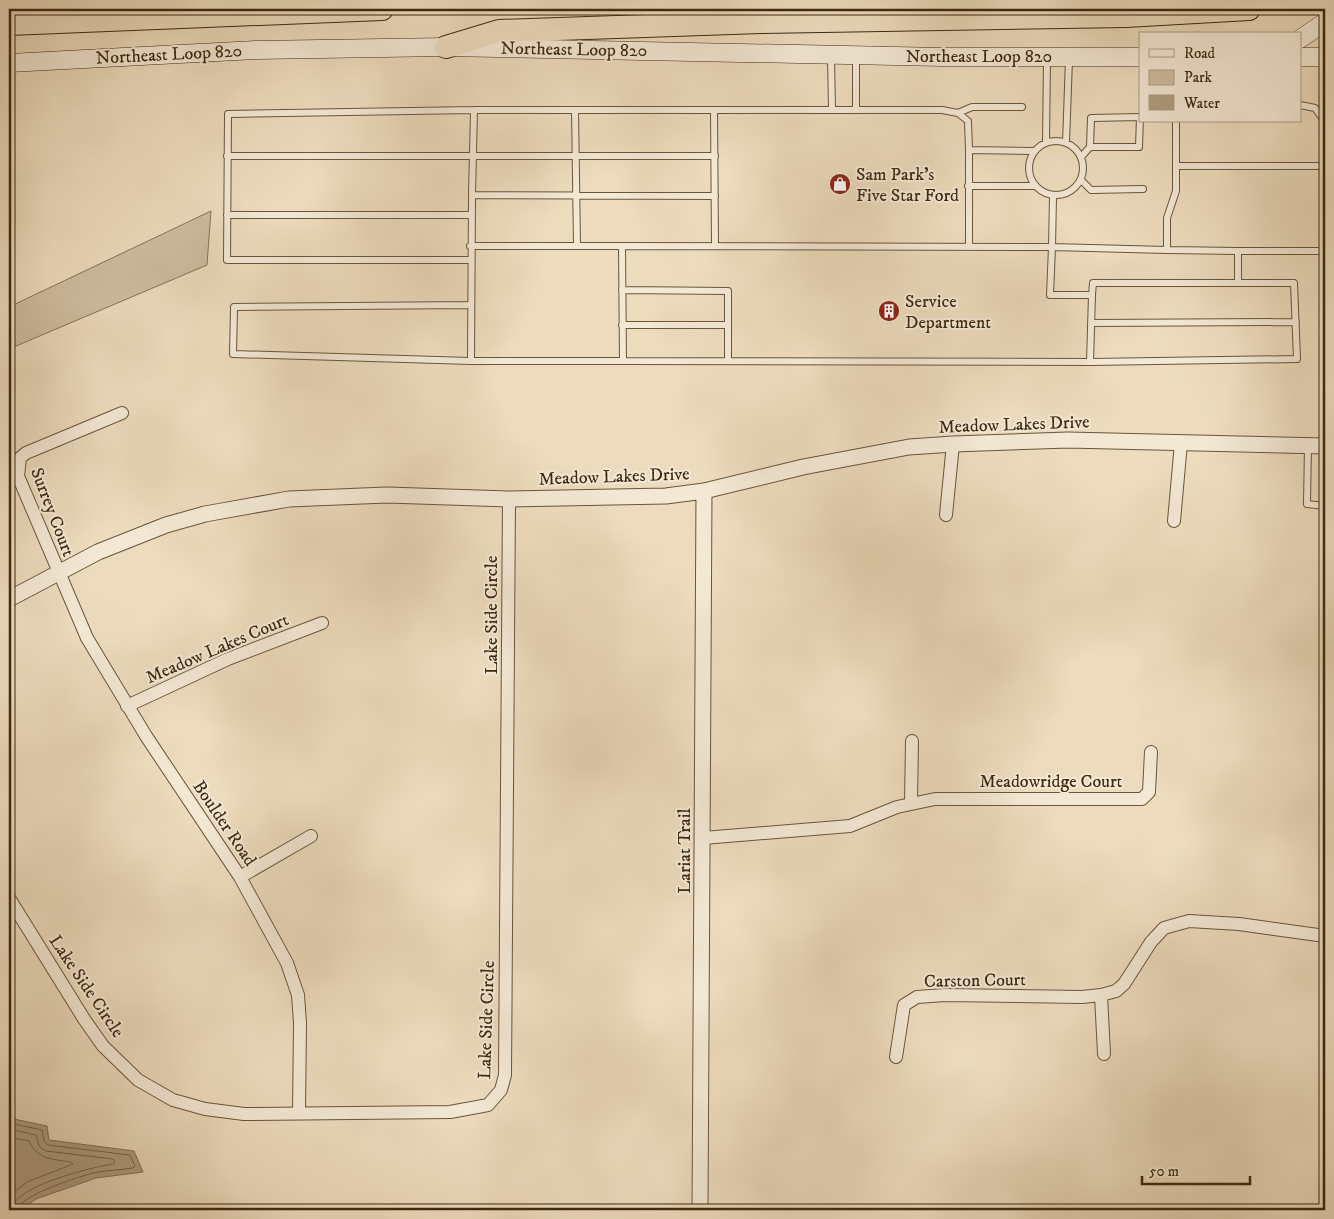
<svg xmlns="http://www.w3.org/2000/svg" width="1334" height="1219" font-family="'IM FELL DW Pica',serif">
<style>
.green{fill:#cebda0;stroke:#867358}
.water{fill:#b09e82;stroke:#826f54}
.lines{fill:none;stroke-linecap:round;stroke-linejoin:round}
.shore{stroke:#766449;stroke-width:1}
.service-casing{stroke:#69563b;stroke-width:8}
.minor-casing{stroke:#69563b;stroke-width:14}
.tertiary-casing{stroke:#69563b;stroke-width:17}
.secondary-casing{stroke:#3d2910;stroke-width:19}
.motorway-casing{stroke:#3d2910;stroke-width:24}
.service{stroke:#f3e8d4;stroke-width:6}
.minor{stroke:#f3e8d4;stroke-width:12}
.tertiary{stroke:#f3e8d4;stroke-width:15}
.secondary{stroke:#f3e8d4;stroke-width:18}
.motorway{stroke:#ecdbbd;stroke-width:22}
.labels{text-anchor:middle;stroke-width:4;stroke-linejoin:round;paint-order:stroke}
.street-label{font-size:18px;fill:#3d2910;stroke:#f3e8d4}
.poi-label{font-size:18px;fill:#3d2910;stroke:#f3e8d4;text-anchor:start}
</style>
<rect width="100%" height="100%" fill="#ecdbbd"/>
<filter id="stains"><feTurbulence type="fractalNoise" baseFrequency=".004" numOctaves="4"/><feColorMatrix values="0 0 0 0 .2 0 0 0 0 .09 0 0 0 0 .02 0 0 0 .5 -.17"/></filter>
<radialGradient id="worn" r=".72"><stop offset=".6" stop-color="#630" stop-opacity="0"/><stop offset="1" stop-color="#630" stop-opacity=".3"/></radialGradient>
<path class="green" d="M9,91h4l-4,216 202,-96 -4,54 -198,84z"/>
<path class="water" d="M9,1118l38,8 2,14 85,11 9,21 -47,6 -60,21 -16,11h-11z"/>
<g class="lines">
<path class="shore" d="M9,1123l33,7 2,11 4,4 82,10 5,11 -2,2c-13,2 -27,2 -40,5 -14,4 -74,22 -75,37
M9,1129l27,6 3,11 7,5 67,8 2,3 -2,2c-20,3 -100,22 -102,46
M9,1137l20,4c9,19 23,18 42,21l2,2 -46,18 -18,14"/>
<g class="service-casing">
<path id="service" d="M831,56l1,54
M856,56v54
M1300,105l15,3 10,14
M474,110l-2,85 243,1
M575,110l2,135
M714,110l1,136
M958,113l14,-6h50
M1029 168a27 27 0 1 1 54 0a27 27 0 1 1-54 0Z
M1046,142l1,-84
M1066,143l3,-84
M969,150v97
M227,156h488
M1081,157l9,-10h49l1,-30 -49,1 -1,29
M1176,166h149
M1081,180l10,10 52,-1
M968,186h66
M472,195l-1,166h152l-1,-115 430,1 -2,48h42l-2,67 207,-3 -3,-76h-201l-1,12
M1053,196l-1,51 115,3v-32l9,-27v-70
M227,215h244
M470,246h152
M1167,250l71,1
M470,260h-243l1,-146 246,-4h468l16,3 10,8 1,29 65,1
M1238,282v-31h87
M622,290l106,1v70
M470,305l-236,2 -1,47 238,7
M1091,323l205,-1
M622,325h106
M623,361l467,1
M1308,446l-1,58 18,2"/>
</g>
<g class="minor-casing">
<path id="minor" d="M122,413l-96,40 -6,5 -2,18 69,162 59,98 94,141 47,86 11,32 2,28 -1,90
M946,515l7,-71
M1174,521l7,-78
M127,706l101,-47 94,-36
M911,803l1,-62
M703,838l147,-12 47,-19 38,-8h207l7,-7 2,-40
M240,877l71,-41
M9,898l75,121 19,27 35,34 35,20 32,9 39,5 206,-2 38,-7 13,-15 4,-15 4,-576
M1101,995l3,59
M896,1057l8,-52 13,-8 28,-2 137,2 19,-2 15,-4 8,-7 27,-42 13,-14 25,-7 50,3 86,12"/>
</g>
<g class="tertiary-casing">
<path id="tertiary" d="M9,599l89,-47 68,-27 39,-11 84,-15 98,-4 122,4 157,-3 38,-5 99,-24 106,-20 44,-3 115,-4 257,6
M700,1210l4,-719"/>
</g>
<g class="secondary-casing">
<path id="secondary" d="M1300,39l25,-17
M1300,57h25
M9,63l247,-13 190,-3 497,10h197"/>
</g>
<g class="motorway-casing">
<path id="motorway" d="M9,24l373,-15
M446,47l53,-16 262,-9 365,-6 123,-7"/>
</g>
<use href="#service" class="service"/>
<use href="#minor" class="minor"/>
<use href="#tertiary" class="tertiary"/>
<use href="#secondary" class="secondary"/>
<use href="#motorway" class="motorway"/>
</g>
<defs>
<g id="shop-disc" transform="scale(1.125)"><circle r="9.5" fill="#8f2418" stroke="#f3e8d4"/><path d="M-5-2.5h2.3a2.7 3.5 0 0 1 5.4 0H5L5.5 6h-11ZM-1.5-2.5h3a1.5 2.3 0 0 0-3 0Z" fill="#fff"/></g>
<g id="building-disc" transform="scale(1.125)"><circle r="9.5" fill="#8f2418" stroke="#f3e8d4"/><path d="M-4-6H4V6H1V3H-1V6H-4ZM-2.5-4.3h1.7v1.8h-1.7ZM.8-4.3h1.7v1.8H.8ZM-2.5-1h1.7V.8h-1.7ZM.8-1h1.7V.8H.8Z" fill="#fff"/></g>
</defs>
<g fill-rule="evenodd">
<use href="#shop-disc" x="840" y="184"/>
<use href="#building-disc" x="889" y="311"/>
</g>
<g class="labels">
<g class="street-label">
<text transform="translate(574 49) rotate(1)" y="6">Northeast Loop 820</text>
<text transform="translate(169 54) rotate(-3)" y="6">Northeast Loop 820</text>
<text x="979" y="62">Northeast Loop 820</text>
<text transform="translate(1014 424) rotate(-2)" y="6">Meadow Lakes Drive</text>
<text transform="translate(614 476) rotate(-2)" y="6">Meadow Lakes Drive</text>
<text transform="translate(53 512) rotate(69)" y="6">Surrey Court</text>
<text transform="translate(491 615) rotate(-90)" y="6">Lake Side Circle</text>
<text transform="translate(217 648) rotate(-23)" y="6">Meadow Lakes Court</text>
<text x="1051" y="787">Meadowridge Court</text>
<text transform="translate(225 823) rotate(56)" y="6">Boulder Road</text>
<text transform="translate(684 851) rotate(-90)" y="6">Lariat Trail</text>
<text transform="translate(975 980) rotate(-1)" y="6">Carston Court</text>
<text transform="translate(87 986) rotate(56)" y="6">Lake Side Circle</text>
<text transform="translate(486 1020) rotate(-88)" y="6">Lake Side Circle</text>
</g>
<g class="poi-label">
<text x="856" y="180">Sam Park's<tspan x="856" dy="21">Five Star Ford</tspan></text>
<text x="905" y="307">Service<tspan x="905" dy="21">Department</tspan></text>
</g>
</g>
<rect width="1334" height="1219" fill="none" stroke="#ecdbbd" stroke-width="30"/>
<rect x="10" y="10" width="1314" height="1199" fill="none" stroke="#3d2910" stroke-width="2.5"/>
<rect x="15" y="15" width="1304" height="1189" fill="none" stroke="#3d2910"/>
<rect x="1139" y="32" width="162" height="90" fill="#f3e8d4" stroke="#aa9c86"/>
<rect x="1149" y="49" width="25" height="8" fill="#f3e8d4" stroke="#aa9c86"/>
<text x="1184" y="58" font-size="15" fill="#3d2910">Road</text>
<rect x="1149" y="70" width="25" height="15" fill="#cebda0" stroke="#aa9c86"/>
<text x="1184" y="82" font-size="15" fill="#3d2910">Park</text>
<rect x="1149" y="95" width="25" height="15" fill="#b09e82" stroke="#aa9c86"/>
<text x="1184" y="108" font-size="15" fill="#3d2910">Water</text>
<path d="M1142 1176v8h108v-8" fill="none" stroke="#3d2910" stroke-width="2.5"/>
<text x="1149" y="1176" font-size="15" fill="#3d2910" stroke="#f3e8d4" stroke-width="4" paint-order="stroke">50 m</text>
<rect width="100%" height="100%" filter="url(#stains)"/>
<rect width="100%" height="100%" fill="url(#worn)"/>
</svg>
